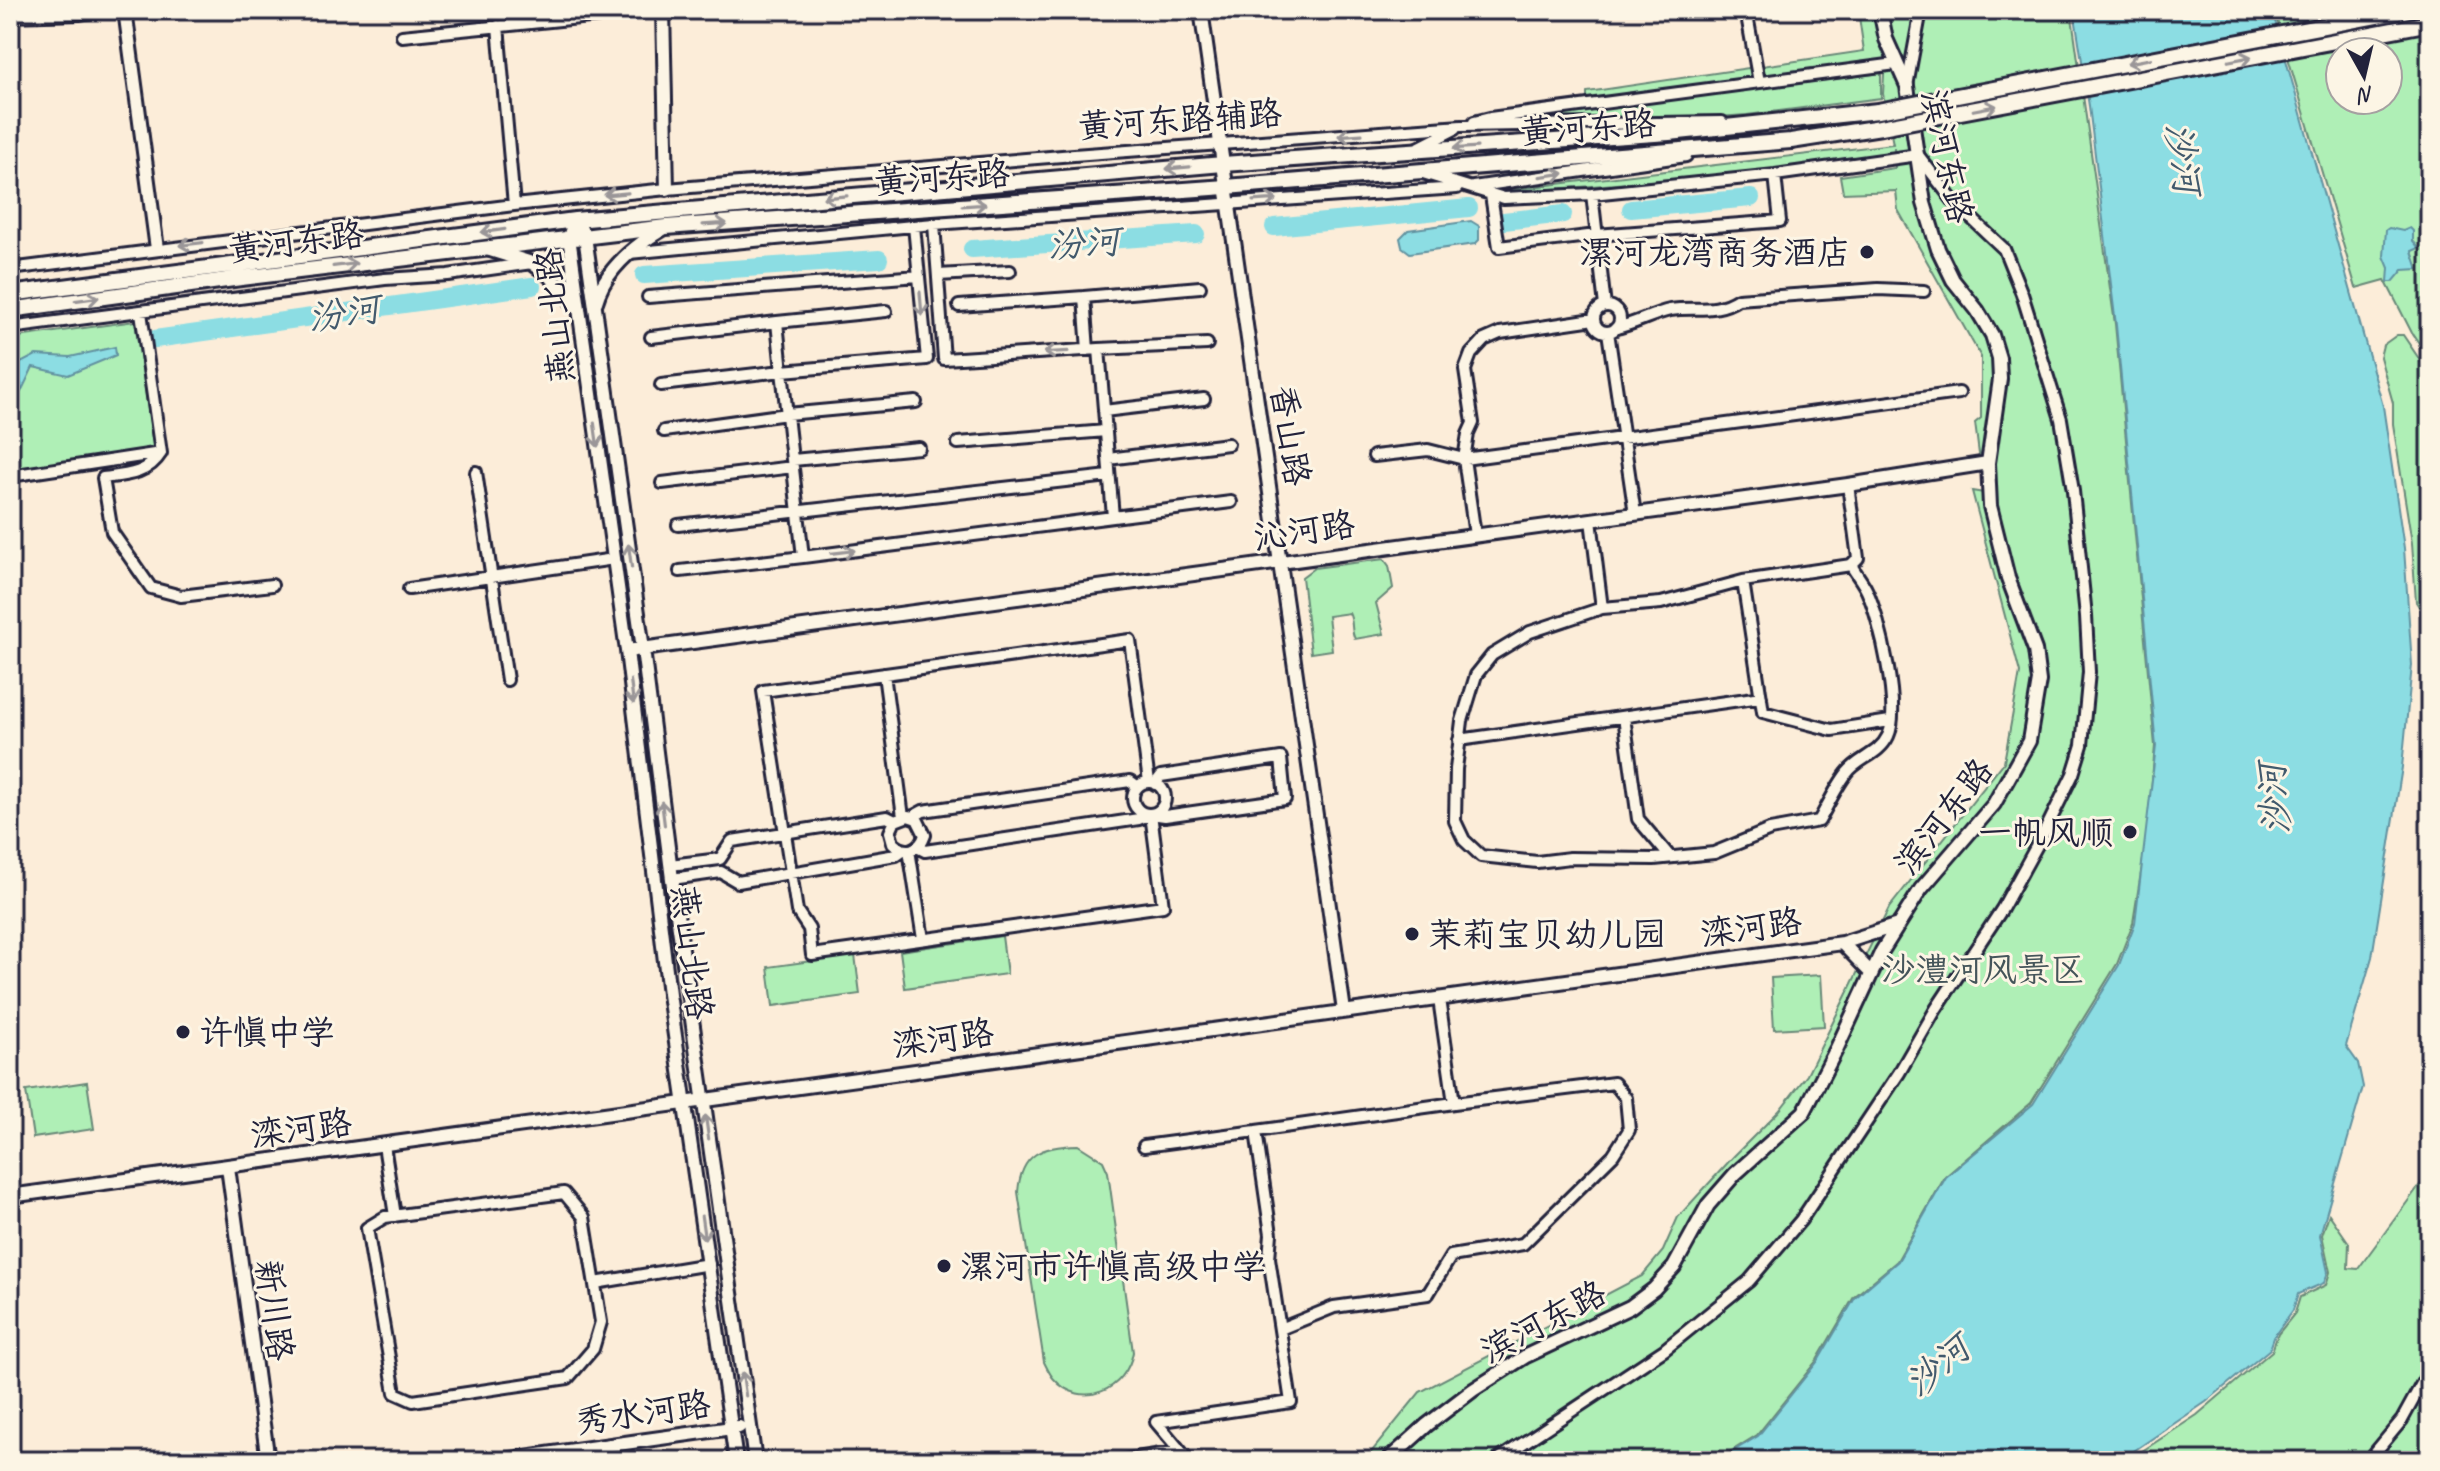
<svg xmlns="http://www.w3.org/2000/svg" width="2440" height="1471" font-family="Caveat,'LXGW WenKai TC',sans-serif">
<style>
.green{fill:#afefb6;stroke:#688878;stroke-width:2;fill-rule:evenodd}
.water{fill:#8cdde3;stroke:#6292a0;stroke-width:2}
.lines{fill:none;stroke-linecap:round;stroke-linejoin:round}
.river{stroke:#8cdde3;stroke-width:18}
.minor-casing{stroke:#22223b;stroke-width:16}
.tertiary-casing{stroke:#22223b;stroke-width:18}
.secondary-casing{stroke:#22223b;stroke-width:20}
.minor{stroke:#fcf5e5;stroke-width:10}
.tertiary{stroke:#fcf5e5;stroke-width:12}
.secondary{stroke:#fcf5e5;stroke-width:14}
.secondary-bridge-casing{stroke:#22223b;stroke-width:20;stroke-linecap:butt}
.secondary-bridge{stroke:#fcf5e5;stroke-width:14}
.oneway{stroke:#9a9698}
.poi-dot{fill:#22223b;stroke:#fcf5e5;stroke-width:3}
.labels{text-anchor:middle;stroke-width:6;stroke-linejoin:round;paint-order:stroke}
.street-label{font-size:34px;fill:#22223b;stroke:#fcf5e5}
.poi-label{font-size:34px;fill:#22223b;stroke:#fcf5e5;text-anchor:start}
.park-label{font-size:34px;fill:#45555a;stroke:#fcf5e5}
.water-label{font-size:36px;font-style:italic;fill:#425a6d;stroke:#fcf5e5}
</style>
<rect width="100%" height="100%" fill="#fcedd9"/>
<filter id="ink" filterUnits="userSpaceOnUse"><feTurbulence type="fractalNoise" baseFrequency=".0125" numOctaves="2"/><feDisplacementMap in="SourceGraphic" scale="16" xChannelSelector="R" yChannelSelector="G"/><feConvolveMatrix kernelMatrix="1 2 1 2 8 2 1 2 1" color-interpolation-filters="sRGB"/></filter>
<g filter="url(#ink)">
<path class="green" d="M1858,10h213l44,314 40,422 -8,88 -14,89 -16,41 -86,139 -86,74 -48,84 -43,36 -37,63 -60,75 -42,26h-351l56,-69 222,-116 21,-25 15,-34 56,-61 45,-45 28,-36 82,-167 115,-146 16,-89 -48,-182 12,2 -9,-70 6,-5v-61l-83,-147 -2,-19 -53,2 -3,-17 55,-8 -1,-21v7c-128,17 -257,30 -387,38l-1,-2 387,-46 -10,-50 1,-19 -4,-11 -293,38v-10l277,-41z
M2274,10h156v349l-18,-26 -27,-53 -29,8zM2340,52h48v48h-48z
M1881,73v25l-134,17 -73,5 -173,1z
M135,321l19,129 -144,21v-133z
M2397,335h6l27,40v235l-10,-2 -4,-6 -4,-59 -19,-119v-21l-13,-46 3,-12z
M1384,559l5,7 4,22 -17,15 8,31 -29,5c-5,-9 -1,-17 -6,-26l-21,3 4,34 -21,3 -9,-76 12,-9z
M1002,936l5,38 -102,14 -5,-37z
M855,955l5,39 -87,12 -5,-39z
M1821,975l3,51 -50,3 -3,-51z
M87,1082l7,47 -61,9 -7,-47z
M1078,1145l25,16 5,11 25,180c-6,37 -51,59 -79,27 -4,-4 -7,-11 -10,-17l-26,-170c3,-39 24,-46 60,-47z
M2430,1171v290h-303l70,-46 75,-64 6,-17 17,-21 5,-16 26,-12 4,-13 -8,-37 7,-21 20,29 -1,25 10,1z"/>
<path class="water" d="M2074,10h198l111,396 21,142 8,117 -10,102 -30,190 -26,89 12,17 5,24 -43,148 8,37 -4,11 -26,11 -5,16 -18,25 -5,14 -64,53 -87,59h-402l41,-25 60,-75 37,-63 43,-37 48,-84 87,-73 86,-139 16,-42 21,-177 -40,-421 -27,-219z
M1471,221l8,5v14l-4,4 -65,9 -8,-6 -2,-9 8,-8z
M2389,228l14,3 7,-3 3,3v10l6,7 -7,3 6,18 -15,1 -10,12h-5l1,-14 -5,-12 2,-26z
M115,347l1,8 -48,20 -35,-8 -12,25 -11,11v-7l9,-7 2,-5 -5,-9 -6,-1v-10l7,1 19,-10 34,2z"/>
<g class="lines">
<path class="river" d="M1631,209l120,-11
M1504,221l59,-7
M1274,227l195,-19
M972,249l224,-15
M644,275l235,-16
M155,339l377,-53"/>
<g class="minor-casing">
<path id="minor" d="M1746,10l13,72
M10,16l69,-2 23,-4
M498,26l16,179
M402,36l257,-26
M1907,86l14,-76
M1474,122l16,-4 406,-54
M1416,149l39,-20
M1423,173l81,25 88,-4 183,-19 143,-20 36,47 50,47 18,45 39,125 12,72 13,125 3,56 -7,73 -9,29 -26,53 -45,82 -66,100 -37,64 -98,147 -52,61 -85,69 -168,111
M1473,187l213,-31
M1592,194l13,112
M1491,195l8,52 97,-12 184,-14 -5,-46
M914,226l13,133 -145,12 21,186 310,-40 -14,-168 -155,10 -10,-135
M629,253l305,-29 523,-36
M10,269l504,-64 153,-16 407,-34 387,-29 261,-4
M938,275l72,-4
M648,297l270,-21
M1084,297l116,-10
M959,306l125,-9 4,53
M1594 319a13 13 0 1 1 26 0a13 13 0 1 1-26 0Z
M777,322l109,-11
M10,328l375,-49 63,-4 84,-12
M1616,328c19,-4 36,-14 54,-18 25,-4 45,4 68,-11l140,-10 46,2
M1608,332l27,182
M651,337l126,-15 5,49 -121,14
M1099,349l108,-5
M1104,411l100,-12
M664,431l123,-17 129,-12
M958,443l148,-12
M161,453c-13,21 -34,22 -58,25l9,54 39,56 30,8 91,-11
M1374,456l54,-6 36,9 495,-66
M1108,459l120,-15
M793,460l126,-12
M476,472l31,208
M10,476l151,-23 -20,-141
M662,483l131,-16
M1848,485l10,73 -7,7
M1113,517l118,-15
M1591,520l11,88 -72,24 -38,23 -16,20 -14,46 -6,48 -1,52 9,19 17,16 56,6 33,-4 84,1 60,-6 56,-23 49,-9c9,-16 17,-34 28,-48 11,-15 32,-18 41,-37 13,-27 -8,-117 -21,-145 -4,-9 -11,-17 -16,-26l-108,16 -82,22 -59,5
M678,525l431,-49
M1475,535l-11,-76 4,-25 5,-11 -8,-53 6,-16 13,-14 16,-7 94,-14
M680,571l123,-14
M1743,581l20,131 69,18 58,-9
M409,589l205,-30
M884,674l19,143
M1624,717l14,102 32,38
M1459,740l302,-43
M1149,782l-19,-142 -367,51 34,220 12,18 3,26 351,-49 -12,-92
M1133 798a16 16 0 1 1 32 0a16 16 0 1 1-32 0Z
M912,817l11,-6 207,-30 7,5
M917,847l8,4 214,-32 12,-5 14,2 120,-17 -4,-41 -120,18 -6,8
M909,850l14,89
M670,865l50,-6 12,-18 155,-24 8,4 13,-5 9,3 8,16c-5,16 -20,20 -32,8l-3,-11 5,-11
M672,879l49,-7 17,10 158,-27 7,-5
M384,1145l11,71
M1144,1146l112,-15
M564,1193l20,24 17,105 -8,27 -25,29 -155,23 -18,-8 -28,-165 18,-11z
M595,1283l114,-19
M1280,1329l54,-22 94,-13 23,-38 72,-12 90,-89 16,-25 -3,-32 -12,-15 -160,20
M1118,1461l62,-10
M1189,1461l-33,-39 135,-20 -22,-144 2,-24 -15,-103 198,-28 -15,-104
M2368,1461l34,-41 28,-51"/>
</g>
<g class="tertiary-casing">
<path id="tertiary" d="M125,10l32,239
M663,10l4,179
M1201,10l143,1001
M575,220l10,16 58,413 29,230 83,582
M575,220l-6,17 58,414 42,343 67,467
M490,250l42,13 19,14 27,32
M596,302c9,-33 38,-56 67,-73
M627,651l1221,-166 140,-22
M1842,943l56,-18
M228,1167l40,294
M10,1196l1832,-253 29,30
M496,1461l243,-34
M1387,1461l40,-36 46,-35 53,-34 104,-49 24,-18 20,-22 34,-62 27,-31 69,-62 33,-64 45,-97 39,-62 73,-85 35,-63 10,-60 -4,-31 -27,-72 -18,-72 -2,-43 12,-84 -1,-21 -7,-23 -15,-25 -24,-30 -15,-31 -14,-46 -17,-117 -21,-47 -6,-29"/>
</g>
<g class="secondary-casing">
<path id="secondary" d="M10,294l565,-74 648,-56 446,-31 209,-22
M10,310l231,-32 425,-51 560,-40 565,-46 90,-14"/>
</g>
<use href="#minor" class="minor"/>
<use href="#tertiary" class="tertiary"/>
<use href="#secondary" class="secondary"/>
<g class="secondary-bridge-casing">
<path id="secondary-bridge" d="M1878,111l530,-101
M1881,127l549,-104"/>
</g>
<use href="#secondary-bridge" class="secondary-bridge"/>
</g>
<defs><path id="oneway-shaft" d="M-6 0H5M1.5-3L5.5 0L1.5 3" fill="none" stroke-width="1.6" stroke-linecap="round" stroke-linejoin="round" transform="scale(2)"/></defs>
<g class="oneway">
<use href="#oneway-shaft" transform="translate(2240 59) rotate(-11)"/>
<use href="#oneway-shaft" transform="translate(2139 61) rotate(169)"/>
<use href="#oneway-shaft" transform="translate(1985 108) rotate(-11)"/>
<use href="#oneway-shaft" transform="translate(1350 135) rotate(176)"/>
<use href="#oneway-shaft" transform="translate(1465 148) rotate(176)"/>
<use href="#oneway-shaft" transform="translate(1178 168) rotate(175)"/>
<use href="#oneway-shaft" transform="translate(1552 175) rotate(-8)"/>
<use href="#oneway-shaft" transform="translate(616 194) rotate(175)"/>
<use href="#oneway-shaft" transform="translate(835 197) rotate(175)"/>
<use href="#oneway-shaft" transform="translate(1265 200) rotate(-4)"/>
<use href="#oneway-shaft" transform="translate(974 205) rotate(-4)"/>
<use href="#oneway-shaft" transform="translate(715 224) rotate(-4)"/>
<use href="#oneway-shaft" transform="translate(493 231) rotate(172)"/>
<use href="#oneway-shaft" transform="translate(191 244) rotate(173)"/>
<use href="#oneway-shaft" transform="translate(345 265) rotate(-7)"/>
<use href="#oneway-shaft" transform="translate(87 299) rotate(-8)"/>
<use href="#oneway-shaft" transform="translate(921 304) rotate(85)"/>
<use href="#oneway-shaft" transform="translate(1056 352) rotate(177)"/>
<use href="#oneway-shaft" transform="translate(596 435) rotate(82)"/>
<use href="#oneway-shaft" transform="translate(843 552) rotate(-7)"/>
<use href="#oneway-shaft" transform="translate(630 556) rotate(-98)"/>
<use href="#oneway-shaft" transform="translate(632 692) rotate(83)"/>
<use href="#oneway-shaft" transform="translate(663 813) rotate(-97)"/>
<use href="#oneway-shaft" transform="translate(707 1127) rotate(-98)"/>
<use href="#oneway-shaft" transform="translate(703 1228) rotate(82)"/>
<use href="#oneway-shaft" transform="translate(744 1384) rotate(-98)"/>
</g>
</g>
<g class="poi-dot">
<circle cx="1867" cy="252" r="8"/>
<circle cx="2130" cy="832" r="8"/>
<circle cx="1412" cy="934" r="8"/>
<circle cx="183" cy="1032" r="8"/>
<circle cx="944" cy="1266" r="8"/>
</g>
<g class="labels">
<g class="street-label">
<text transform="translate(1180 119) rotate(-4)" y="12">黄河东路辅路</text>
<text transform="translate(1588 127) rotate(-4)" y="12">黄河东路</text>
<text transform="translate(1948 156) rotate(78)" y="12">滨河东路</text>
<text transform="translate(942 177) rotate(-4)" y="12">黄河东路</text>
<text transform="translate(296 241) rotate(-7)" y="12">黄河东路</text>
<text transform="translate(554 316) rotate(-96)" y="12">燕山北路</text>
<text transform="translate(1291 435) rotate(81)" y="12">香山路</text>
<text transform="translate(1304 530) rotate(-8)" y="12">沁河路</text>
<text transform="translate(1943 816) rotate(-52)" y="12">滨河东路</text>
<text transform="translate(1751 927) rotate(-8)" y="12">滦河路</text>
<text transform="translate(693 952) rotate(83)" y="12">燕山北路</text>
<text transform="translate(943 1038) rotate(-8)" y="12">滦河路</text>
<text transform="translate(301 1128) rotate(-8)" y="12">滦河路</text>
<text transform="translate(275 1310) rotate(82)" y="12">新川路</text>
<text transform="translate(1543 1321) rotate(-28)" y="12">滨河东路</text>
<text transform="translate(643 1412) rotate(-8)" y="12">秀水河路</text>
</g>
<g class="poi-label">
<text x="1851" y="264" text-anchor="end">漯河龙湾商务酒店</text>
<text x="2114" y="844" text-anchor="end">一帆风顺</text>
<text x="1428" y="946">茉莉宝贝幼儿园</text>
<text x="199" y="1044">许慎中学</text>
<text x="960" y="1278">漯河市许慎高级中学</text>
</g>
<g class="park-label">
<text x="1983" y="981">沙澧河风景区</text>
</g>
<g class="water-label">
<text transform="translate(2184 158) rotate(82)" y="13">沙河</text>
<text transform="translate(1084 242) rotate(-4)" y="13">汾河</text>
<text transform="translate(344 312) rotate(-8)" y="13">汾河</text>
<text transform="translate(2273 799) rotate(-95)" y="13">沙河</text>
<text transform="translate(1937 1365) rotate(-40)" y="13">沙河</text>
</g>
</g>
<rect width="2440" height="1471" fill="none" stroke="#fcf5e5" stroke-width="40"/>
<rect x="20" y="20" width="2400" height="1431" fill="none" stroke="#22223b" stroke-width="3" filter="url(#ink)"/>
<g transform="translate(2364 76) rotate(172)"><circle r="38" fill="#fcf5e5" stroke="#a5a1a1" stroke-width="2"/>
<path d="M0-6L14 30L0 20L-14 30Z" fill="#22223b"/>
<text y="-12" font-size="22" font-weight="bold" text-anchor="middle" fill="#22223b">N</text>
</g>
</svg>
